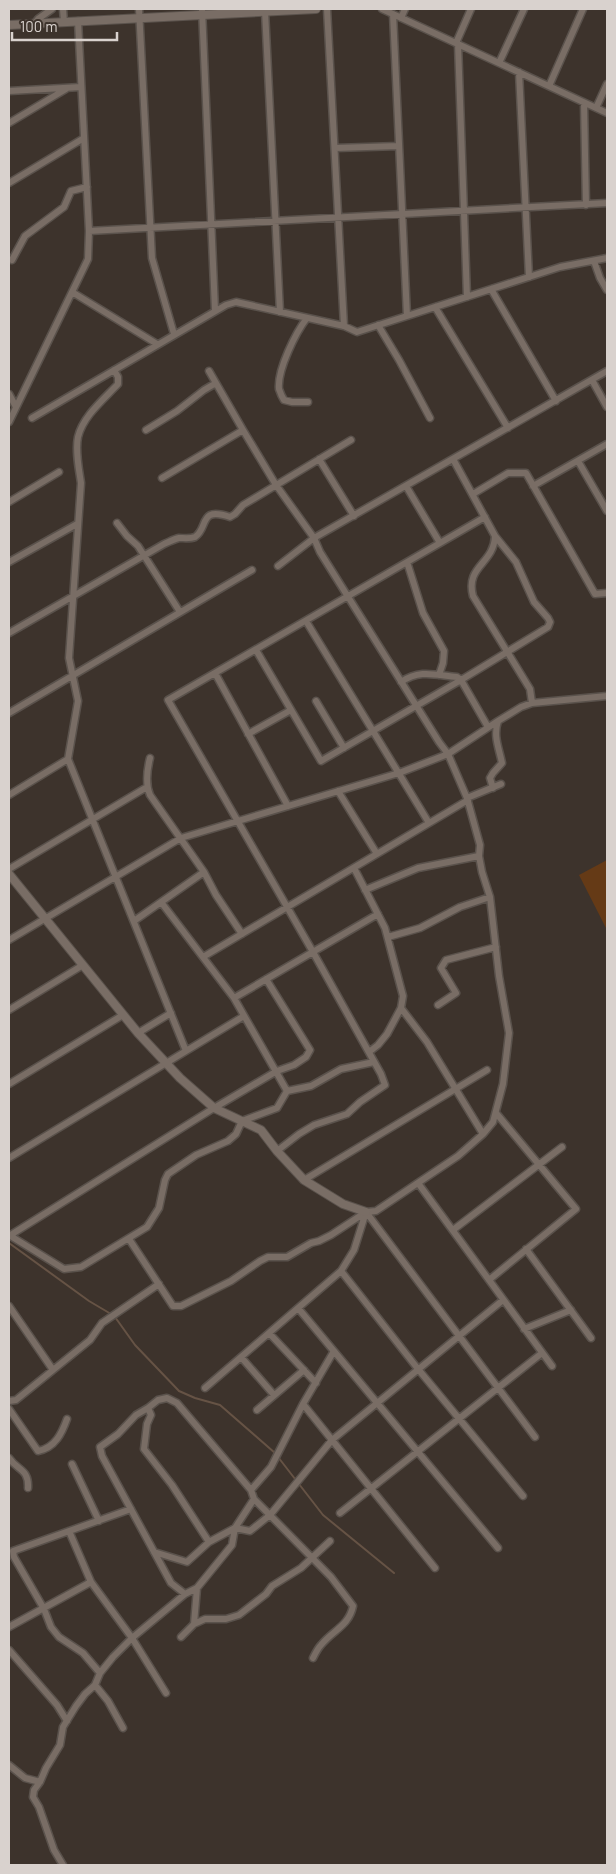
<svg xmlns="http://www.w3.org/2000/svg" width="616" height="1874" font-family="Barlow,sans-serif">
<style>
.green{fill:#653a16}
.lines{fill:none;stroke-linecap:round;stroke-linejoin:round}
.stream{stroke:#665345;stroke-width:2}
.minor-casing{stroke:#5a524c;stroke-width:9}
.tertiary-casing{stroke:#5a524c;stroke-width:10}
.minor{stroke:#796d65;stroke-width:6}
.tertiary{stroke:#796d65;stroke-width:8}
</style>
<rect width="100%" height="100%" fill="#3d332c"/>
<path class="green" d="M607,860v70l-28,-55z"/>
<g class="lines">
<path class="stream" d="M9,1243l80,58 22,13
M115,1317l20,28 44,46 16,7 25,7 55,48
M278,1457l45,58 71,58"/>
<g class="minor-casing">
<path id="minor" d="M63,9l1,13
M139,9l13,249 22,76
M202,9l13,301
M327,9l17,317
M382,9l225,104
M265,11l15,301
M393,14l14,302
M401,18l4,-9
M35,23l3,-4 14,-10
M456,43l15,-34
M458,44l9,253
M499,63l25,-54
M519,72l10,205
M549,86l34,-77
M9,91l72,-4
M584,103l2,102
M596,108l11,-24
M9,123l57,-34
M335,148l64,-2
M9,183l75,-45
M89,231l518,-28
M12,260l13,-24 39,-29 7,-16 16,-4
M594,261l6,17 7,12
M491,289l65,112
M72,292l85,52
M435,307l73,121
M307,318c-11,14 -30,52 -28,71 1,3 3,8 5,11l8,2h16
M378,325l21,35 31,58
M114,370l4,7v7c-14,15 -35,32 -40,53 -3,14 1,32 3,46l-12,175 9,43 -10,58 118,292
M592,380l15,27
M9,394l7,13
M32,418l194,-113 10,-3 108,24 13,6 203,-65 47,-9
M9,422l79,-163 1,-28 -11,-210
M146,430l31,-19 27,-21 12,-7
M319,459l35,57
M453,459l42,77c-1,28 -30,30 -22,60l57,93 2,14
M578,461l29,50
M162,478l81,-48
M406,486l34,57
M533,486l74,-42
M473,494l35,-21h18l69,121 12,-1
M9,502l50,-30
M117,523l10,13 11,10 42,66
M9,562l68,-38
M407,562l16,51 21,38 -1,12 -4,12
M278,566l36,-28 293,-167
M306,621l123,202
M9,633l155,-89c5,-2 10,-5 15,-6 5,0 11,1 16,-1 14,-9 3,-31 35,-20l5,-3 8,-9 108,-65
M256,650l65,111 140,-81 27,47
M215,673l73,133
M401,682c19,-13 34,-7 56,-5l4,3 87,-53 2,-5 -2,-4 -14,-16 -18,-40 -21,-26
M316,701l28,47
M9,713l243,-143
M248,734l43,-24
M150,758c-3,12 -5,25 0,37l54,77 12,23 26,39
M493,788l-3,-10 3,-5 9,-10c-3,-15 -9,-27 -4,-42
M338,791l39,63
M9,795l59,-36
M467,798l34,-14
M354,868l31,60 18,68 -2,12 -14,26 -9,11 -9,7
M9,869l138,-82
M365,890l53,-22 61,-12
M161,902l73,96 53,93
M134,921l70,-49
M388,937l32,-9 40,-21 30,-10
M9,940l172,-102 218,-65 49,-19 50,-33 23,-14 11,-4 75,-7
M203,957l265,-157
M234,998l144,-84
M438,1005l18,-12 -15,-25 5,-8 50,-13
M401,1008l26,34 56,92
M9,1010l74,-45
M138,1033l33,-20
M9,1084l114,-69
M277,1151l22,-17 15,-9 33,-11 13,-12 25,-17 -4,-11 -68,-122 -145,-252 317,-183
M9,1158l235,-142
M304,1180l183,-110
M418,1183l134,183
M366,1212l169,225
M453,1230l109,-83
M9,1235l55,34 17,-2 66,-40 12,-19 6,-28 3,-6 28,-19 32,-14 8,-7 6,-13 35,-13 10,-17 24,-5 30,-17 33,-7
M9,1236l205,-128 63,-37 17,-6 12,-8 4,-7 -44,-71
M129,1239l44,67h8l50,-25 29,-20 8,-4h19l24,-14 8,-2 12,-6 35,-23 10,-1 82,-55 25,-22 10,-12 10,-38 6,-51 -10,-57 -9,-79 -8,-25 -3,-16 1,-11 -13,-47 -19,-44 -9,-12 -119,-190 -6,-14 -38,-53 -33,-55 -34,-59
M526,1249l65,89
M341,1271l77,98 105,127
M489,1280l87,-71 -80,-96
M9,1306l44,64
M298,1308l200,240
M524,1329l47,-19
M269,1333l47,50
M241,1357l33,38
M205,1388l136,-117 13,-21 12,-38
M9,1401l7,-1 74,-60 12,-17 57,-39
M303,1404l132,164
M148,1408l3,7 -4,9 -3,25 28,36 37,57
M9,1409l29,42c17,-3 24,-18 29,-32
M257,1410l47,-40
M9,1458c9,13 20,11 19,30
M72,1464l27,57
M254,1499l77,78 22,29c-4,20 -20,24 -32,39 -3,3 -6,9 -8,13
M340,1513l202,-160
M69,1531l22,51 41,56 34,55
M154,1552l33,10 22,-20 26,-14 19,-29 -3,-9 20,-23 32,-63 31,-53
M185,1594l-14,-11 -69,-127 -2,-9 18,-13 18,-19 12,-7 10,-8 9,-2 10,5 74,87
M194,1624l11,-5h21l13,-4 27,-21 6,-8 29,-18 29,-27
M9,1627l82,-45
M181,1637l13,-13 3,-36
M9,1650l48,55 10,16
M100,1673l-17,-20 -24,-16 -8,-10 -7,-18 -30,-52 -1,-6 118,-42
M95,1685l13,16 15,27
M9,1765l16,13 15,4
M63,1865l-9,-15 -15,-43 -6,-10 1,-7 6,-8 6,-14 14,-23 3,-18 13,-21 9,-12 10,-9 5,-12 13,-16 19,-19 53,-44 12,-6 35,-43 3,-17 15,3 20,-16 62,-75 171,-140"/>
</g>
<g class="tertiary-casing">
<path id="tertiary" d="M9,25l307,-16
M9,874l129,159 42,45 34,30 47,22 16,21 27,29 39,24 23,8"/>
</g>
<use href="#minor" class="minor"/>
<use href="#tertiary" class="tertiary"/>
</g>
<rect width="616" height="1874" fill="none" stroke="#d9d2ce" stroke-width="20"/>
<path d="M12 32v8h105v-8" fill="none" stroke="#d9d2ce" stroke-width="2.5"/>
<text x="20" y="32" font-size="15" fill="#d9d2ce" stroke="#3d332c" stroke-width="4" paint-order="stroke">100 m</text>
</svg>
